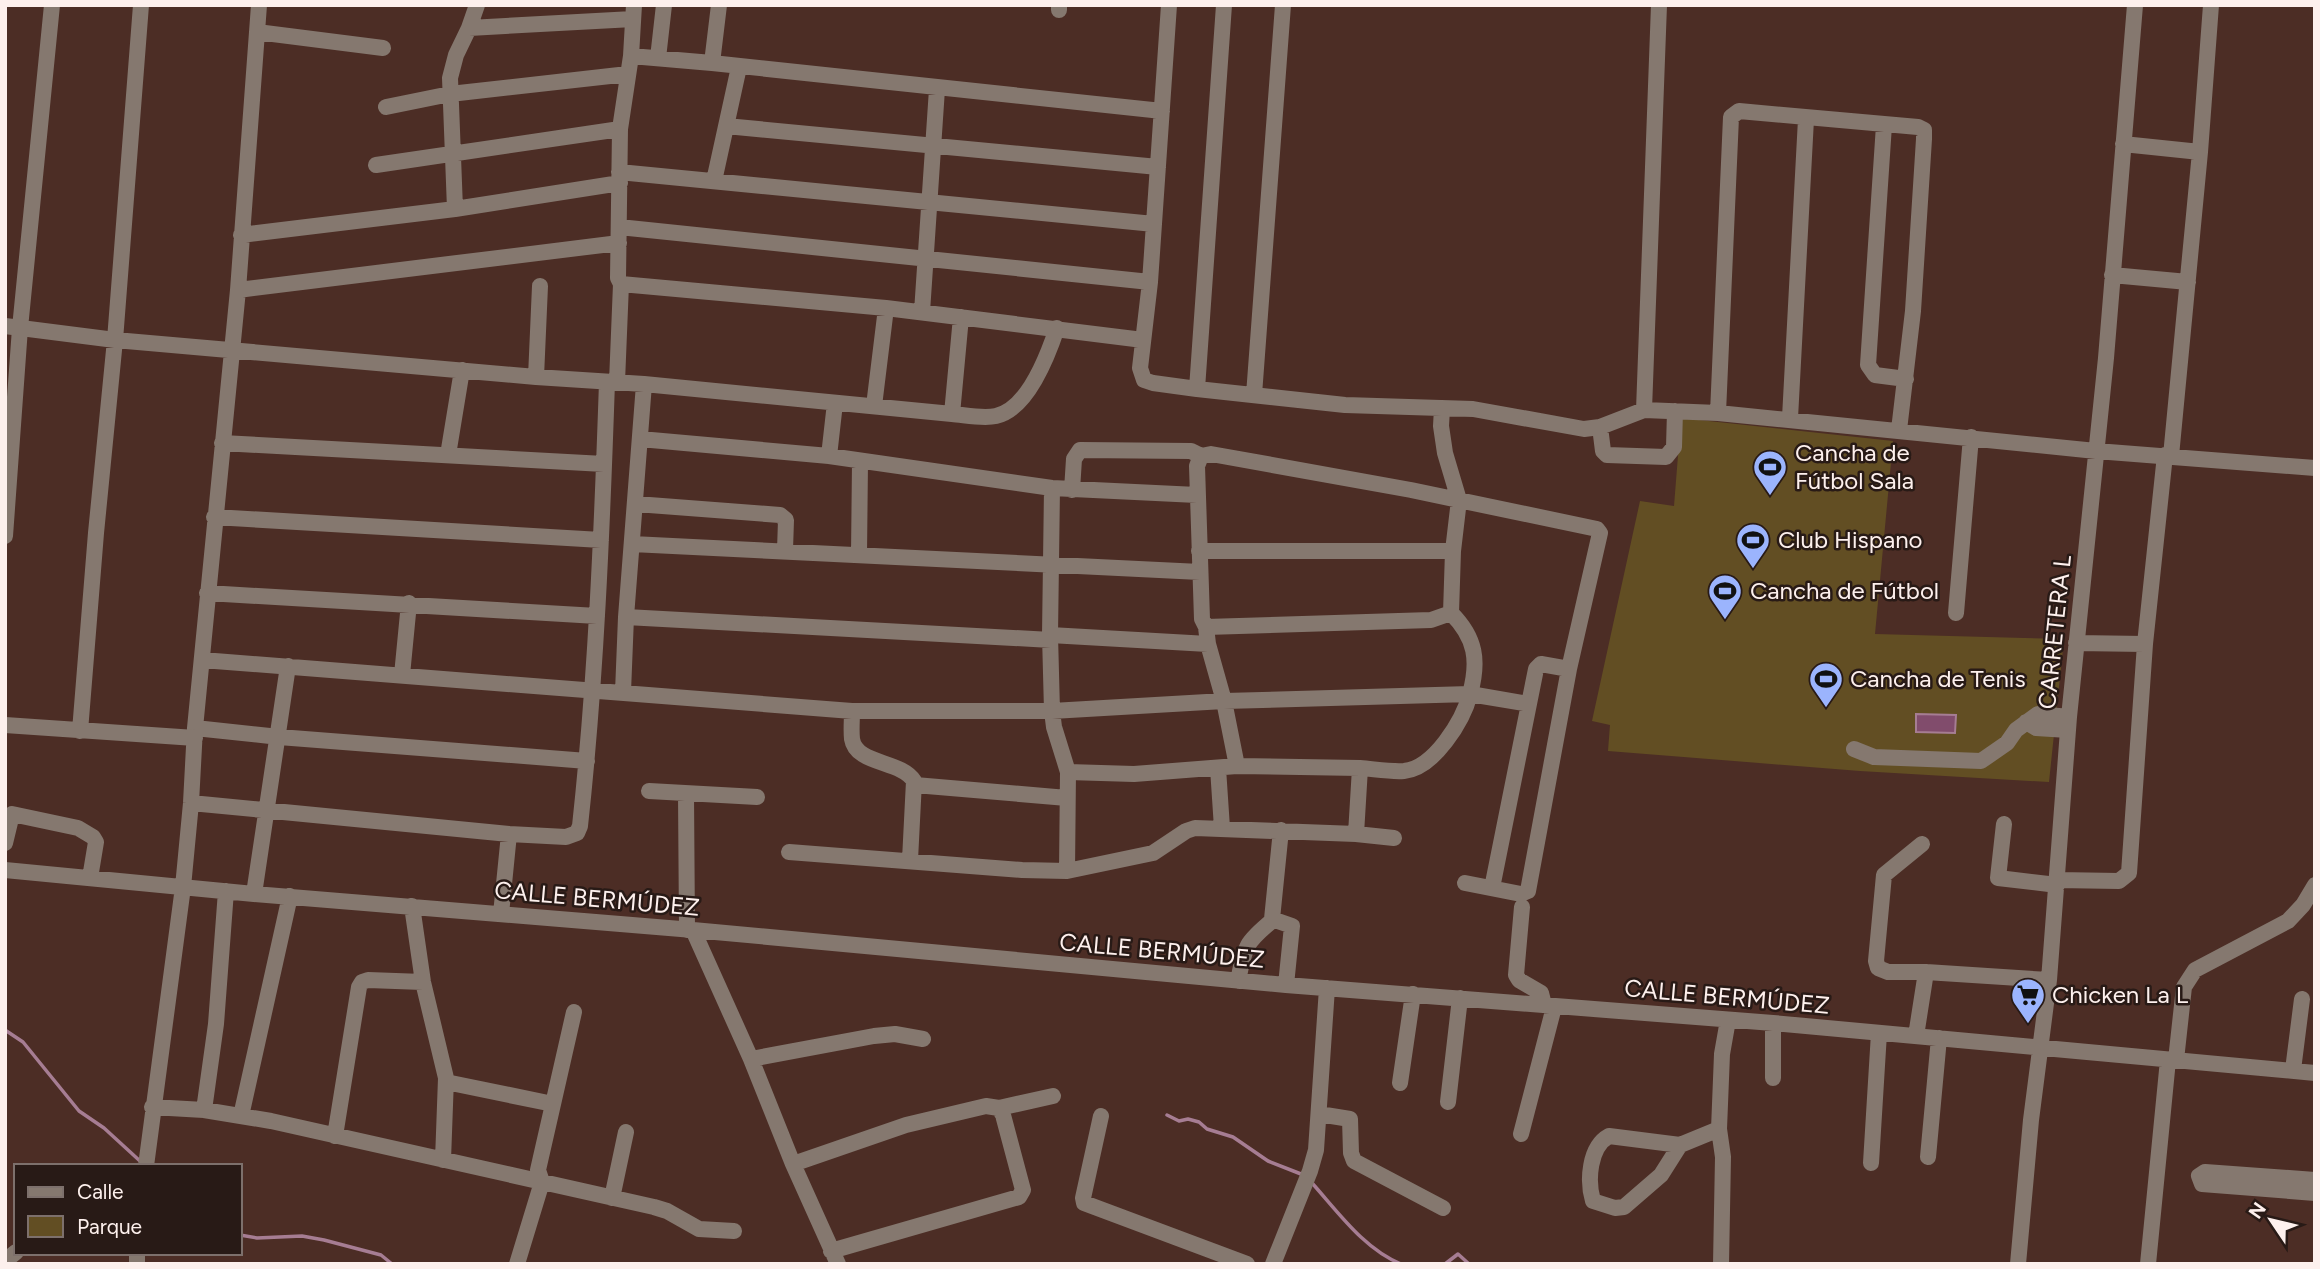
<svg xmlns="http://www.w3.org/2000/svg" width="2320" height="1269" font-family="Figtree,sans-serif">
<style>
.green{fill:#624e23}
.water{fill:#814c6c;stroke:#a67d93;stroke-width:2}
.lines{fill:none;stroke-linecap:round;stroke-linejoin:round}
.stream{stroke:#a67d93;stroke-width:3.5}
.minor{stroke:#85786f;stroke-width:16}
.labels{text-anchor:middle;stroke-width:5;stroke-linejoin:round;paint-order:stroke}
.poi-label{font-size:24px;fill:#fdf0ed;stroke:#281a16;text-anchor:start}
.street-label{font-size:24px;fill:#fdf0ed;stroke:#281a16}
</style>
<rect width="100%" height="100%" fill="#4c2d25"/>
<path class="green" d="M1681,418l212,23 -18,193 189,5 -15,143 -189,-11 -252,-20 2,-26 -18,-4 48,-220 34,5z"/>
<path class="water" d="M1916,714l40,1 -1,18 -39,-1z"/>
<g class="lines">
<path class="stream" d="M5,1030l18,12 56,69 25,17 36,33
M1167,1115l12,6 9,-2 11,3 8,7 26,8 35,24 33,13
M1312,1183c26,29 52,66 89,81
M240,1235l17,3 45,-2 22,4 57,15 11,9
M1445,1264l13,-10 11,10"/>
<path class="minor" d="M1059,5v5
M1169,5l-19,277 -10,86 4,12 9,3 44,6 148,16 128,4 111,20 16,-2 44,-17 74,3 378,38 219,17
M469,28l164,-9
M257,32l126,16
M631,56l81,7 450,48
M658,58l6,-53
M712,63l7,-58
M386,107l64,-13 178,-20
M1884,125l-16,240 7,10 31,4
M726,126l432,41
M2123,144l77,8
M376,165l244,-36
M619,172l535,52
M714,181l25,-114
M455,209l-5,-131 6,-23 13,-27 8,-23
M619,227l531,55
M241,235l214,-26 165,-26
M2112,275l76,7
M621,284l265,24 257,32
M238,290l381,-47
M922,312l15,-223
M5,326l110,14 421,37 108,7 308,30c13,1 31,5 44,2 32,-7 52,-61 61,-88
M536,377l4,-91
M617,382l4,-98 -3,-6 2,-149 11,-73 3,-51
M1197,389l27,-384
M1254,395l29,-390
M874,406l12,-98
M1644,410l15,-405
M1718,413l13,-296 8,-6 179,16 6,3v9l-11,172 -14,119
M952,414l9,-97
M1790,418l16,-299
M1600,427l3,24 4,4 59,2 8,-10 1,-36
M640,439l189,17 223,32 145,7
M222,443l382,21
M448,455l14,-85
M829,456l6,-53
M2171,456l29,-304 11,-147
M1052,488l-2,147 2,76 2,16 14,45 -1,99
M1072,490l2,-31 6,-9 111,1 10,5
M636,504l144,11 6,5 -1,30
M214,517l387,23
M5,536l15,-208 32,-323
M632,544l568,28
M1199,551h254
M859,555l1,-93
M207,593l390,23
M1956,613l15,-176
M626,617l425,23
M1206,627l225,-7 20,-7
M1050,635l158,9
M2076,643l69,1
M202,660l650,51h200l172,-10 246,-7c9,-33 6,-56 -19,-81l2,-62 6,-51 -14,-47 -4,-27 1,-18
M402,675l7,-72
M623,692l3,-75 18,-233
M852,711c0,9 -1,19 0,28 4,26 49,21 62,42l-4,79
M2026,722l10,6 32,2
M5,725l190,13
M195,728l84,9 308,24
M80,731l16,-198 19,-193 26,-335
M1854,749l20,8 107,4 26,-18 9,-13 22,-16 31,3
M1237,766l-13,-65 -16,-57 -2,-17 -4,-8 -5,-153 4,-10 10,-2 200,36 186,39 3,4 -31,136 -41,222 -7,3 -56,-11
M1218,768l4,60
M1068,772l66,2 103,-8 123,2
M915,785l152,13
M649,791l108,6
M686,794l1,136
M191,803l318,31 57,3 11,-4 3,-7c16,-147 22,-296 27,-444
M2004,824l-6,54 59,7
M1281,830l-9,89 20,7 -6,59
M1356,834l38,4
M5,843l7,-29 66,14 15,9 3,5 -6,36
M1922,844l-38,31 -8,86 2,7 10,4h38l123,8
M789,852l233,18 45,1 86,-18 33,-22 9,-3 161,6 4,-66c14,1 30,4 44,3 30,-3 59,-50 66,-77l59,10
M5,870l249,24 439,36 593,55 487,38 542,50
M2057,880l62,1 10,-8 16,-229 20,-189
M1492,888l44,-219 5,-5 28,5
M254,894l34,-228
M412,906l11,76 23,96 -3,82
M1522,907l-6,68 3,5 22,13 3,12
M501,914l8,-80
M693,930l58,129 42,105 45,100
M1238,981c7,-35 7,-38 35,-61
M1916,1036l10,-64
M751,1059l123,-23 21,-2 28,5
M2176,1060l8,-73 11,-17 93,-49 15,-16 12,-20
M2293,1070l9,-71
M1773,1078v-55
M446,1082l107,22
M1400,1083l13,-89
M1448,1102l12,-104
M152,1107l52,3 67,11 383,86 13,4 32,18 35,2
M999,1108l54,-12
M204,1110l12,-86 10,-133
M1319,1114l31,5 1,34 3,8 89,47
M241,1116l49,-220
M1101,1116l-18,82 1,5 163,61
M1521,1134l33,-127
M335,1136l24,-149 3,-5 6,-2 55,2
M1680,1145l-19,30 -37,32 -9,1 -22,-7c-6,-20 -4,-54 16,-65l71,9 39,-16
M1928,1157l11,-119
M1871,1163l8,-130
M793,1164l113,-39 80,-19 13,2 4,7 20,75 -4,7 -188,54
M146,1166l37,-279 8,-84 4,-75 43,-438 21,-285
M2315,1180l-110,-8 -6,4 3,8 113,9
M612,1198l14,-66
M5,1261l11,-9
M137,1264v-11
M517,1264l25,-82 -4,-12 36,-158
M1273,1264l37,-93 6,-21 11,-162
M1721,1264l2,-107 -4,-28 3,-75 6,-34
M2018,1264l13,-144 18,-140 20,-263 37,-359 29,-353
M2148,1264l20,-204"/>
</g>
<defs>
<g id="stadium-pin" transform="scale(1.75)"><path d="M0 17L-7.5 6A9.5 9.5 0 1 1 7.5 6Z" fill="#9bb4fd" stroke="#281a16"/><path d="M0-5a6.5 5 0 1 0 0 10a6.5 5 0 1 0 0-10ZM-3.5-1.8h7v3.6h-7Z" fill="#111"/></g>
<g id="supermarket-pin" transform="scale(1.75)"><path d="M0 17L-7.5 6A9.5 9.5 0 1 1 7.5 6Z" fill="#9bb4fd" stroke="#281a16"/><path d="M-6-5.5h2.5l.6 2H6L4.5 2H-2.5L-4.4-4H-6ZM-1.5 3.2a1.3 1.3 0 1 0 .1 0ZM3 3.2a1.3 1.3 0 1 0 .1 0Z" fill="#111"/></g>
</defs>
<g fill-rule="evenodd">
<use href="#stadium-pin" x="1770" y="467"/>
<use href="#stadium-pin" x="1753" y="540"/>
<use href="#stadium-pin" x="1725" y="591"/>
<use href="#stadium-pin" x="1826" y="679"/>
<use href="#supermarket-pin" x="2028" y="995"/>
</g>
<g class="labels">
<g class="poi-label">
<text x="1795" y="461">Cancha de<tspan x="1795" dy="28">Fútbol Sala</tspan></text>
<text x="1778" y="548">Club Hispano</text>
<text x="1750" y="599">Cancha de Fútbol</text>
<text x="1850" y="687">Cancha de Tenis</text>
<text x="2052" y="1003">Chicken La L</text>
</g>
<g class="street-label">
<text transform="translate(2055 632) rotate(-84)" y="8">CARRETERA L</text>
<text transform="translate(597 899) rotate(5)" y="8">CALLE BERMÚDEZ</text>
<text transform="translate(1162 951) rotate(5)" y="8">CALLE BERMÚDEZ</text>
<text transform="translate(1727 997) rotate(5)" y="8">CALLE BERMÚDEZ</text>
</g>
</g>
<rect width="2320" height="1269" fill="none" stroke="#fdf0ed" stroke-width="14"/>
<rect x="14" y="1164" width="228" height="91" fill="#281a16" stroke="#7d706c" stroke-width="2"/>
<rect x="28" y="1187" width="35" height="10" fill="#85786f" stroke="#7d706c" stroke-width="2"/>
<text x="77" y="1199" font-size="21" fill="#fdf0ed">Calle</text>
<rect x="28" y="1216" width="35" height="21" fill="#624e23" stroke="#7d706c" stroke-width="2"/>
<text x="77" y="1234" font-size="21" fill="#fdf0ed">Parque</text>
<g transform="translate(2271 1220) rotate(305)" stroke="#281a16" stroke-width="5" paint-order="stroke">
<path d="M0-5L12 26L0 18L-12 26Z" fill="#fdf0ed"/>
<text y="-10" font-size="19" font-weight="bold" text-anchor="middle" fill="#fdf0ed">N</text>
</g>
</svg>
